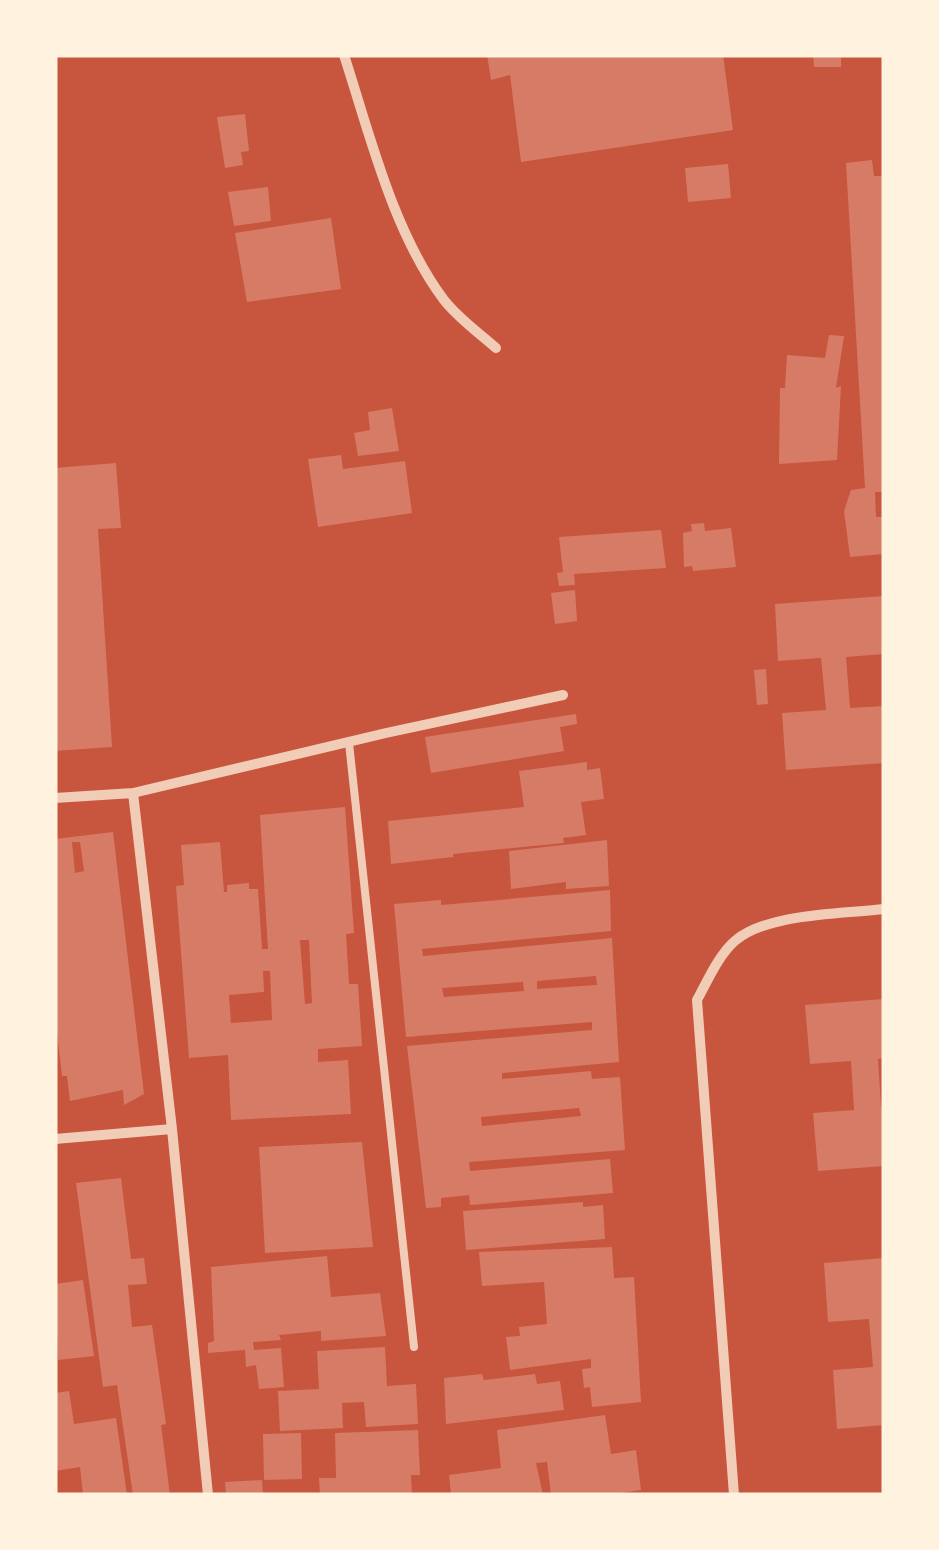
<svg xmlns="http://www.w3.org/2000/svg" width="939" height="1550" font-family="Roboto,sans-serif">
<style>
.building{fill:#d67c66;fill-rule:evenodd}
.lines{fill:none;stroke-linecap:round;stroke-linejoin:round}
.service{stroke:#f1ccb7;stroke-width:8}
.minor{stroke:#f1ccb7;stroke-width:10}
</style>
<rect width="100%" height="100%" fill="#c8553d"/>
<path class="building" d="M487,55h236l10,75 -212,32 -11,-87 -19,5z
M813,55h28v12h-27z
M245,114l4,37 -8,1 2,13 -18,3 -8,-51z
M872,160l2,16h10v316h-9l1,25h8v37l-34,3 -6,-46 7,-21 14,-2 -19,-325z
M728,164l3,34 -43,4 -3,-34z
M268,187l3,34 -37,5 -6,-34z
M331,218l10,71 -94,13 -12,-69z
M829,335l15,1 -8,52 5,-2 -4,74 -58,4 1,-76h5l2,-33 38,3z
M392,408l7,43 -41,5 -4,-23 16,-3 -2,-18z
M341,455l2,14 62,-8 7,52 -94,14 -10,-68z
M116,463l5,65 -23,1 14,218 -57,4v-283z
M704,523l1,8 26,-3 5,39 -43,4 -1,-5 -8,1 -1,-34 9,-2 -1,-7z
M661,530l5,38 -92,6 1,11 -16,1 -2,-13 6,-1 -4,-35z
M575,590l2,31 -22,3 -4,-31z
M884,596v58l-38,3 4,51 34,-2v57l-98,7 -4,-57 44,-3 -5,-52 -43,3 -3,-57z
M766,669l2,35 -11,1 -3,-35z
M576,714l1,10 -17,3 4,24 -133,22 -6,-36z
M587,762v8l13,-2 4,31 -23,3 5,33 -23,3 1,5 -111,11v3l-62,7 -3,-43 136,-14 -5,-36z
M345,807l9,126 -8,1 3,50h9l4,62 -44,3v13l30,-2 3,54 -120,6 -3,-65 -39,3 -13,-172 8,-1 -3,-40 39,-3 4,50h3v-7l22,-2v6h9l4,60h6l-8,-134zM300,940h9l3,63 -7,1zM263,971h7l2,49 -41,3 -2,-28 35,-3z
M113,832l31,262 -20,11 -1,-15 -53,11 -3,-25h-5l-7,-61v-176zM72,842h8l4,29 -9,2z
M607,840l2,46 -43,3v-7l-55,7 -2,-38z
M610,890l1,41 -189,18 1,7 189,-18 7,124 -117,11v6l89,-8 1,8 28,-2 5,73 -156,12 1,9 140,-12 3,34 -143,12 -1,-10 -28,3v9l-15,1 -19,-162 185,-16v-8l-186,15 -12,-133 47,-4v5zM596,976l1,9 -60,4v-8zM523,982l1,9 -80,6 -2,-9zM579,1108l2,8 -99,10 -1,-9z
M884,999v59l-6,1 3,48h3v59l-66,5 -5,-58 41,-3 -3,-49 -41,3 -5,-59z
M362,1142l11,105 -108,6 -6,-106z
M121,1178l10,81 13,-1 3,26 -19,1 4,42 20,-2 14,99 -5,1 9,70h-37l-16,-110 -14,2 -27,-204z
M583,1202v5l20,-2 2,34 -139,11 -3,-39z
M612,1247l2,31 20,-1 7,125 -49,5 -2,-20 -6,1 -2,-19 9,-1v-9l-81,11 -4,-33 14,-1 -1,-9 28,-3 -3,-42 -62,4 -3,-34z
M327,1256l4,41 49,-4 6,43 -65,5v-10l-42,4 2,5 -28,2 1,8 27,-2 3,39 -25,2 -3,-24 -10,2 -1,-17 -37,3v-10l6,-2 -3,-74z
M884,1258v167l-47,4 -4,-59 40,-3 -4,-48 -41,3 -4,-59z
M83,1280l11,76 -36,4 -3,-76z
M385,1347l2,39 29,-2 2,40 -52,3 -2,-25 -22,1 1,25 -63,3 -2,-40 41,-2 -2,-38z
M482,1374l2,6 51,-6 2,10 23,-3 4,29 -118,14 -2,-46z
M69,1391l5,33 42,-6 11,77h-44l-3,-28 -25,4v-78z
M605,1415l6,39 25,-4 5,40 -33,5h-57l-4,-33 -11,1 7,32h-92l-2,-20 52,-7 -4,-38z
M418,1430l2,45h-9l1,20h-92l-1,-17h17l-1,-45z
M301,1433l1,46 -38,1 -1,-46z
M262,1480l1,15h-37l-1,-13z"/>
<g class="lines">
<path class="service" d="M349,743l65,604"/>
<path class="minor" d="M344,55c26,80 49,177 100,245 14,18 35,33 52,48
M133,793l39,336 36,366
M55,798l78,-5 253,-60 177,-38
M55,1139l117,-10
M734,1495l-37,-495c11,-20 22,-46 39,-60 33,-27 107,-26 148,-31"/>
</g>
<rect width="939" height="1550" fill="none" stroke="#fff3e0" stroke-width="115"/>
</svg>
